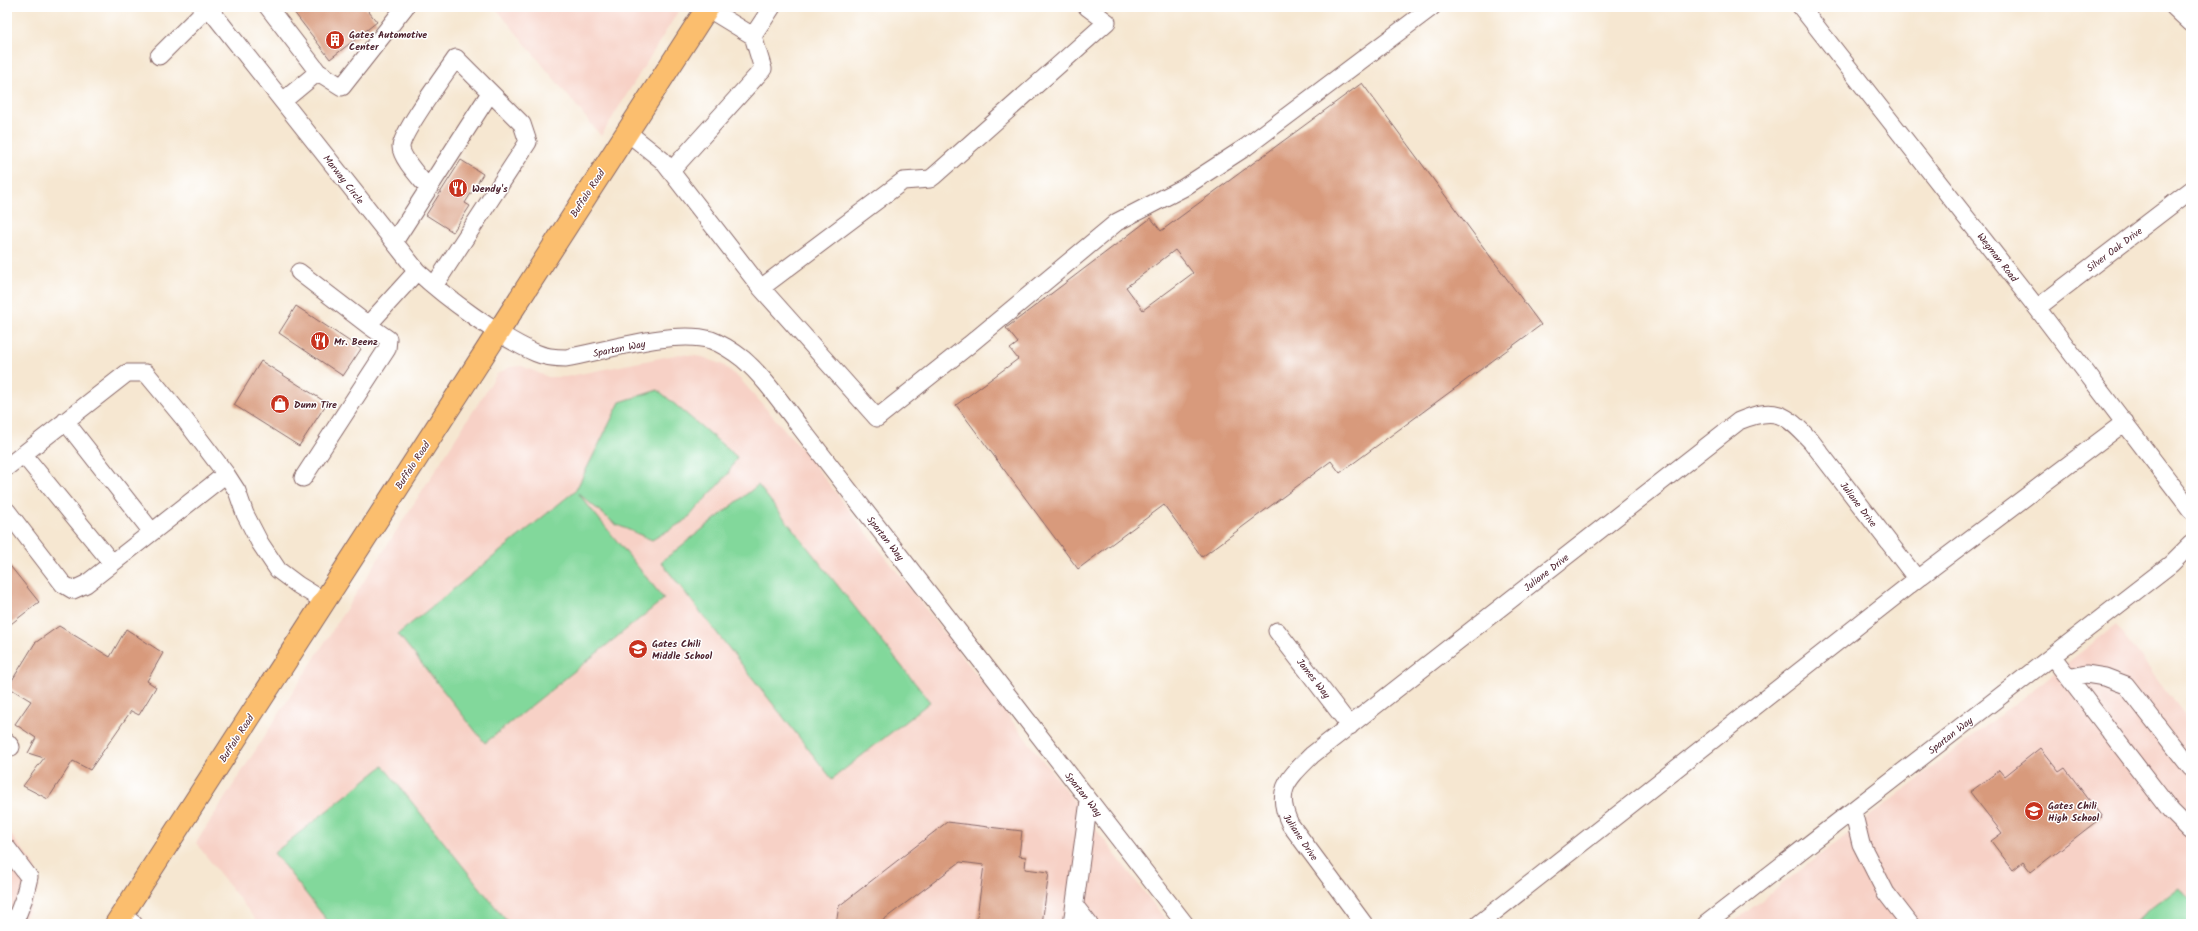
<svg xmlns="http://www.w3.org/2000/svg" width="2198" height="931" font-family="Kalam,sans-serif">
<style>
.built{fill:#f7d1c6}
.green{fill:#82d89b;stroke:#667c63}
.building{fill:#d89a7c;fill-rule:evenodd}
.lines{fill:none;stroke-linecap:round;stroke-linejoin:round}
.minor-casing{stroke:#866565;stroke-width:19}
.major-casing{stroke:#866565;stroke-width:24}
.minor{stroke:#fff;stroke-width:17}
.major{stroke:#fbbe6e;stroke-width:22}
.labels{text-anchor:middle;stroke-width:3;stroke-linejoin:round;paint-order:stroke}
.poi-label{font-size:10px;font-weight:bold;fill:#4a1f2b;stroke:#fff;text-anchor:start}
.street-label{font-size:10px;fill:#4a1f2b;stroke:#fff}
</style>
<rect width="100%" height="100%" fill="#fff"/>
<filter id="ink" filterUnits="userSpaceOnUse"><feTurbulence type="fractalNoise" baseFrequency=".025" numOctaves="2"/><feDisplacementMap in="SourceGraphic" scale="8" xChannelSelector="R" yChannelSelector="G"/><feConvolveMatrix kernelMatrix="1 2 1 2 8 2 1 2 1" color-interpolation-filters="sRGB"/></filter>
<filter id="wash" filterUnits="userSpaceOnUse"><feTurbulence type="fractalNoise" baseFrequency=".012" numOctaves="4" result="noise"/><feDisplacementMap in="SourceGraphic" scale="16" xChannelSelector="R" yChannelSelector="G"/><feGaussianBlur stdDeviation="0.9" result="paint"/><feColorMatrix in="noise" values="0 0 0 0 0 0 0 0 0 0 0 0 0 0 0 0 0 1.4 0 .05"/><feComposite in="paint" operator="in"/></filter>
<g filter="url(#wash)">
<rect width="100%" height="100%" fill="#f6e7d1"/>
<path class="built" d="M495,7h186l-80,129z
M680,354l23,3 20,8 18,15 65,74 363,470h-910l-63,-81 301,-469 13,-7 12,-1 26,11h17z
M2116,625l75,98v201h-460z
M7,830l27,34 5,24 -17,36h-15z"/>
<path class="green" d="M658,390l79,67 -9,17 -42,46 -34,20 -37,-16 -37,-31 86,106 -179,144 -87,-109 178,-144 44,-88z
M758,485l172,217 -98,77 -171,-217z
M383,766l126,158h-179l-56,-71z
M2180,887l11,14v23h-60z"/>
<g id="blocks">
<path class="building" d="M290,7h75l12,15 -47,37z
M1362,83l179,242 -201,148 -9,-12 -129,96 -38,-52 -86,64 -122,-164 62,-46 -8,-10 8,-6 -12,-15 145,-110 10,13zM1175,250l18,23 -50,37 -17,-23z
M461,160l22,14 -18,29 5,3 -17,26 -27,-17z
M296,306l65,43 -18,27 -64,-43z
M261,361l66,42 -28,43 -65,-41z
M7,562l32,40 -32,25z
M59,626l51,31 16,-28 37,24 -16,28 9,6 -17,28 -8,-4 -41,59 -17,-9 -25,38 -25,-13 21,-28 -16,-5 8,-15 -21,-14 16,-23 -23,-14 27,-44z
M2040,748l19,24 6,-4 37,49 -71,55 -8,-10 -10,8 -22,-29 11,-8 -32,-41 30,-22 5,6z
M947,822l75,9 -3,25 7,1 -1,12 24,3 -7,52h-66l8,-59 -24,-3 -82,62h-42l3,-18z"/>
</g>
</g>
<g filter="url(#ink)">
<use href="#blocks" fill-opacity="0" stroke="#866565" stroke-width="1"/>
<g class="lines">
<g class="minor-casing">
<path id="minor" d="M208,7l209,264c29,27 82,66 119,82 9,4 21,5 30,5 39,-7 108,-29 145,-18 11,4 23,12 32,19 22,19 39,45 57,68l385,497
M268,7l50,65
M1801,7l236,301 154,202
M2174,7l17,16
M707,8l46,28
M159,56l49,-49
M283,101l35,-29 24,15 63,-80
M627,132l35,28 99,128 142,-107 27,-2 4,-3 173,-154 -20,-15
M671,171l92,-102 -10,-33 19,-29
M428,188c-7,-9 -27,-30 -27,-41 1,-15 44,-73 55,-89l66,66 6,18 -94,144
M394,242l96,-149
M299,272l69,53
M761,288l116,130 92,-73 148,-123 66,-34 63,-41 186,-140
M2037,308l154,-118
M65,421l87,111
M23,454l89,109
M7,467l120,-94h19l39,47 41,54 11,17 8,23 15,29 18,27 20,15 26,16
M303,478l84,-129 1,-10 -20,-14 49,-54
M7,511l56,73 10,6 13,-6 140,-110
M1277,631l73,95
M2052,656l119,155 20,20
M2069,678l17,-4 19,3 21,8 65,83
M7,742l4,5
M1853,811l8,33 25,49 24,31
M7,848l22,29 -5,21 -10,26
M1075,906l14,18
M122,915l12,9
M1072,924l17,-123
M1364,924l-74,-100c-16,-34 -2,-45 22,-69l427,-334c36,-15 46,-8 72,20l106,138
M1479,924l438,-345 208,-157
M1706,924l465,-360 20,-20"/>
</g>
<g class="major-casing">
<path id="major" d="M116,924l592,-917"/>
</g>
<use href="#minor" class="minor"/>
<use href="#major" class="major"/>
</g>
</g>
<defs>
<g id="building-disc" transform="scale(1)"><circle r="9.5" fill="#c8321e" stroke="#fff"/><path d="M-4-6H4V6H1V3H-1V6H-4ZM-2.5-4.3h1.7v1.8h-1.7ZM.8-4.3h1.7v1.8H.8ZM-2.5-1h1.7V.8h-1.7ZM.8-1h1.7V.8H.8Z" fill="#fff"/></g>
<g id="restaurant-disc" transform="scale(1)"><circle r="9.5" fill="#c8321e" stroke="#fff"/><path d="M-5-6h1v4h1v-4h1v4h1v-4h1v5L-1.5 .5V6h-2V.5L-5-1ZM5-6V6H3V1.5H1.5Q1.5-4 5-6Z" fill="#fff"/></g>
<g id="shop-disc" transform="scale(1)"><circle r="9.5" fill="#c8321e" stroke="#fff"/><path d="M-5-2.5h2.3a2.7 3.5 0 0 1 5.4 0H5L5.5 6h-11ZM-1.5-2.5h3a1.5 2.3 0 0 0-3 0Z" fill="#fff"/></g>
<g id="school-disc" transform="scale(1)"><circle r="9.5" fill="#c8321e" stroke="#fff"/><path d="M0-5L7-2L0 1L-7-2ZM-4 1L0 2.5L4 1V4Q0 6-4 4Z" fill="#fff"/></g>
</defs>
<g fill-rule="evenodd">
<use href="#building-disc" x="335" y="40"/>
<use href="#restaurant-disc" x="458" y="188"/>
<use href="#restaurant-disc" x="320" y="341"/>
<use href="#shop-disc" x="280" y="404"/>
<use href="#school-disc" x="638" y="649"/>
<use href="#school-disc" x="2034" y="811"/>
</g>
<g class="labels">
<g class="poi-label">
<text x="349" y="38">Gates Automotive<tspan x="349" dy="12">Center</tspan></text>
<text x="472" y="192">Wendy's</text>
<text x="334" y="345">Mr. Beenz</text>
<text x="294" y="408">Dunn Tire</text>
<text x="652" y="647">Gates Chili<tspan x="652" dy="12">Middle School</tspan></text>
<text x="2048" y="809">Gates Chili<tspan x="2048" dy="12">High School</tspan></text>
</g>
<g class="street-label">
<text transform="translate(344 179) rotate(52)" y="4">Marway Circle</text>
<text transform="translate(587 193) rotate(-57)" y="4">Buffalo Road</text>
<text transform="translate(2114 249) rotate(-37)" y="4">Silver Oak Drive</text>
<text transform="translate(1998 257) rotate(52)" y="4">Wegman Road</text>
<text transform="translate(619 348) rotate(-11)" y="4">Spartan Way</text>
<text transform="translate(412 465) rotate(-57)" y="4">Buffalo Road</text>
<text transform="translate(1859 504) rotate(53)" y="4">Juliane Drive</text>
<text transform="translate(886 538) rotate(52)" y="4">Spartan Way</text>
<text transform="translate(1546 572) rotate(-38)" y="4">Juliane Drive</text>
<text transform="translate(1314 678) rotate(52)" y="4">James Way</text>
<text transform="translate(1950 735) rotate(-38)" y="4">Spartan Way</text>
<text transform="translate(236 738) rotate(-57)" y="4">Buffalo Road</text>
<text transform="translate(1084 794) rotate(52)" y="4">Spartan Way</text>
<text transform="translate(1301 837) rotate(56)" y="4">Juliane Drive</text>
</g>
</g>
<rect width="2198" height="931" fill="none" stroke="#fff" stroke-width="24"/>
</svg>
